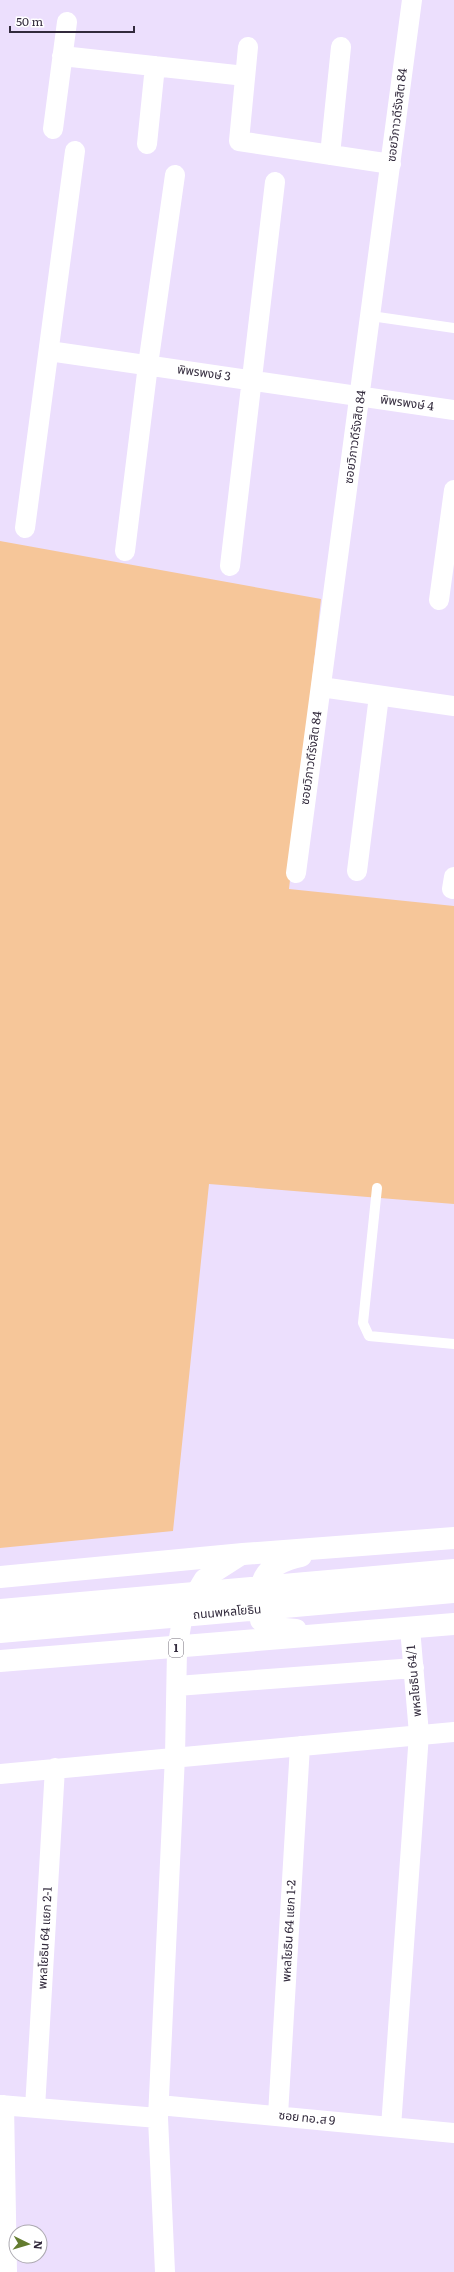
<svg xmlns="http://www.w3.org/2000/svg" width="454" height="2272" font-family="Literata,'Noto Sans Thai',serif">
<style>
.green{fill:#f6c699}
.lines{fill:none;stroke-linecap:round;stroke-linejoin:round}
.lane{stroke:#fff;stroke-width:10}
.street{stroke:#fff;stroke-width:20}
.primary{stroke:#fff;stroke-width:22}
.labels{text-anchor:middle;stroke-width:4;stroke-linejoin:round;paint-order:stroke}
.shield{fill:#fff;stroke:#706a76;stroke-width:1}
.shield-label{font-size:11px;font-weight:bold;fill:#322a3c}
.street-label{font-size:12px;fill:#322a3c;stroke:#fff}
</style>
<rect width="100%" height="100%" fill="#ecdffd"/>
<path class="green" d="M0,541l321,58 -32,290 165,17v298l-245,-20 -36,347 -173,17z"/>
<g class="lines">
<path class="lane" d="M371,316l83,12
M377,1188l-14,135 6,13 85,8"/>
<path class="street" d="M248,47l-9,94 152,23
M62,56l183,20
M53,129l14,-107
M147,144l8,-78
M330,155l11,-108
M49,351l405,59
M25,528l50,-377
M125,551l23,-186 27,-190
M230,566l45,-384
M439,600l15,-110
M321,687l133,19
M357,871l22,-175
M296,873l116,-873
M452,889l2,-12
M177,1686l237,-18
M0,1774l454,-42
M0,2105l158,13
M4,2105l3,167
M159,2105l295,28
M35,2108l20,-340
M278,2115l22,-369
M391,2127l28,-393 -9,-106
M165,2272l-7,-154 17,-362 2,-106 6,-36 21,-35 39,-25"/>
<path class="primary" d="M0,1577l243,-23 211,-16
M0,1610l454,-40
M296,1630l-23,-2 -12,-8c-5,-36 1,-56 40,-64
M0,1632l454,-40
M0,1661l454,-37"/>
</g>
<g class="labels">
<rect class="shield" x="169" y="1639" width="14" height="18" rx="3"/>
<g class="shield-label">
<text x="176" y="1652">1</text>
</g>
<g class="street-label">
<text transform="translate(397 115) rotate(-83)" y="4">ซอยวิภาวดีรังสิต 84</text>
<text transform="translate(204 373) rotate(8)" y="4">พิพรพงษ์ 3</text>
<text transform="translate(407 403) rotate(8)" y="4">พิพรพงษ์ 4</text>
<text transform="translate(355 437) rotate(-82)" y="4">ซอยวิภาวดีรังสิต 84</text>
<text transform="translate(311 758) rotate(-82)" y="4">ซอยวิภาวดีรังสิต 84</text>
<text transform="translate(227 1612) rotate(-5)" y="4">ถนนพหลโยธิน</text>
<text transform="translate(414 1681) rotate(-95)" y="4">พหลโยธิน 64/1</text>
<text transform="translate(289 1931) rotate(-87)" y="4">พหลโยธิน 64 แยก 1-2</text>
<text transform="translate(45 1938) rotate(-87)" y="4">พหลโยธิน 64 แยก 2-1</text>
<text transform="translate(307 2118) rotate(6)" y="4">ซอย ทอ.ส 9</text>
</g>
</g>
<g transform="translate(28 2244) rotate(95)"><circle r="19" fill="#ffffff" stroke="#adaab1"/>
<path d="M0-3L7 15L0 10L-7 15Z" fill="#647c2f"/>
<text y="-6" font-size="11" font-weight="bold" text-anchor="middle" fill="#322a3c">N</text>
</g>
<path d="M10 26v6h124v-6" fill="none" stroke="#322a3c" stroke-width="2"/>
<text x="16" y="26" font-size="12" fill="#322a3c" stroke="#ffffff" stroke-width="3" paint-order="stroke">50 m</text>
</svg>
